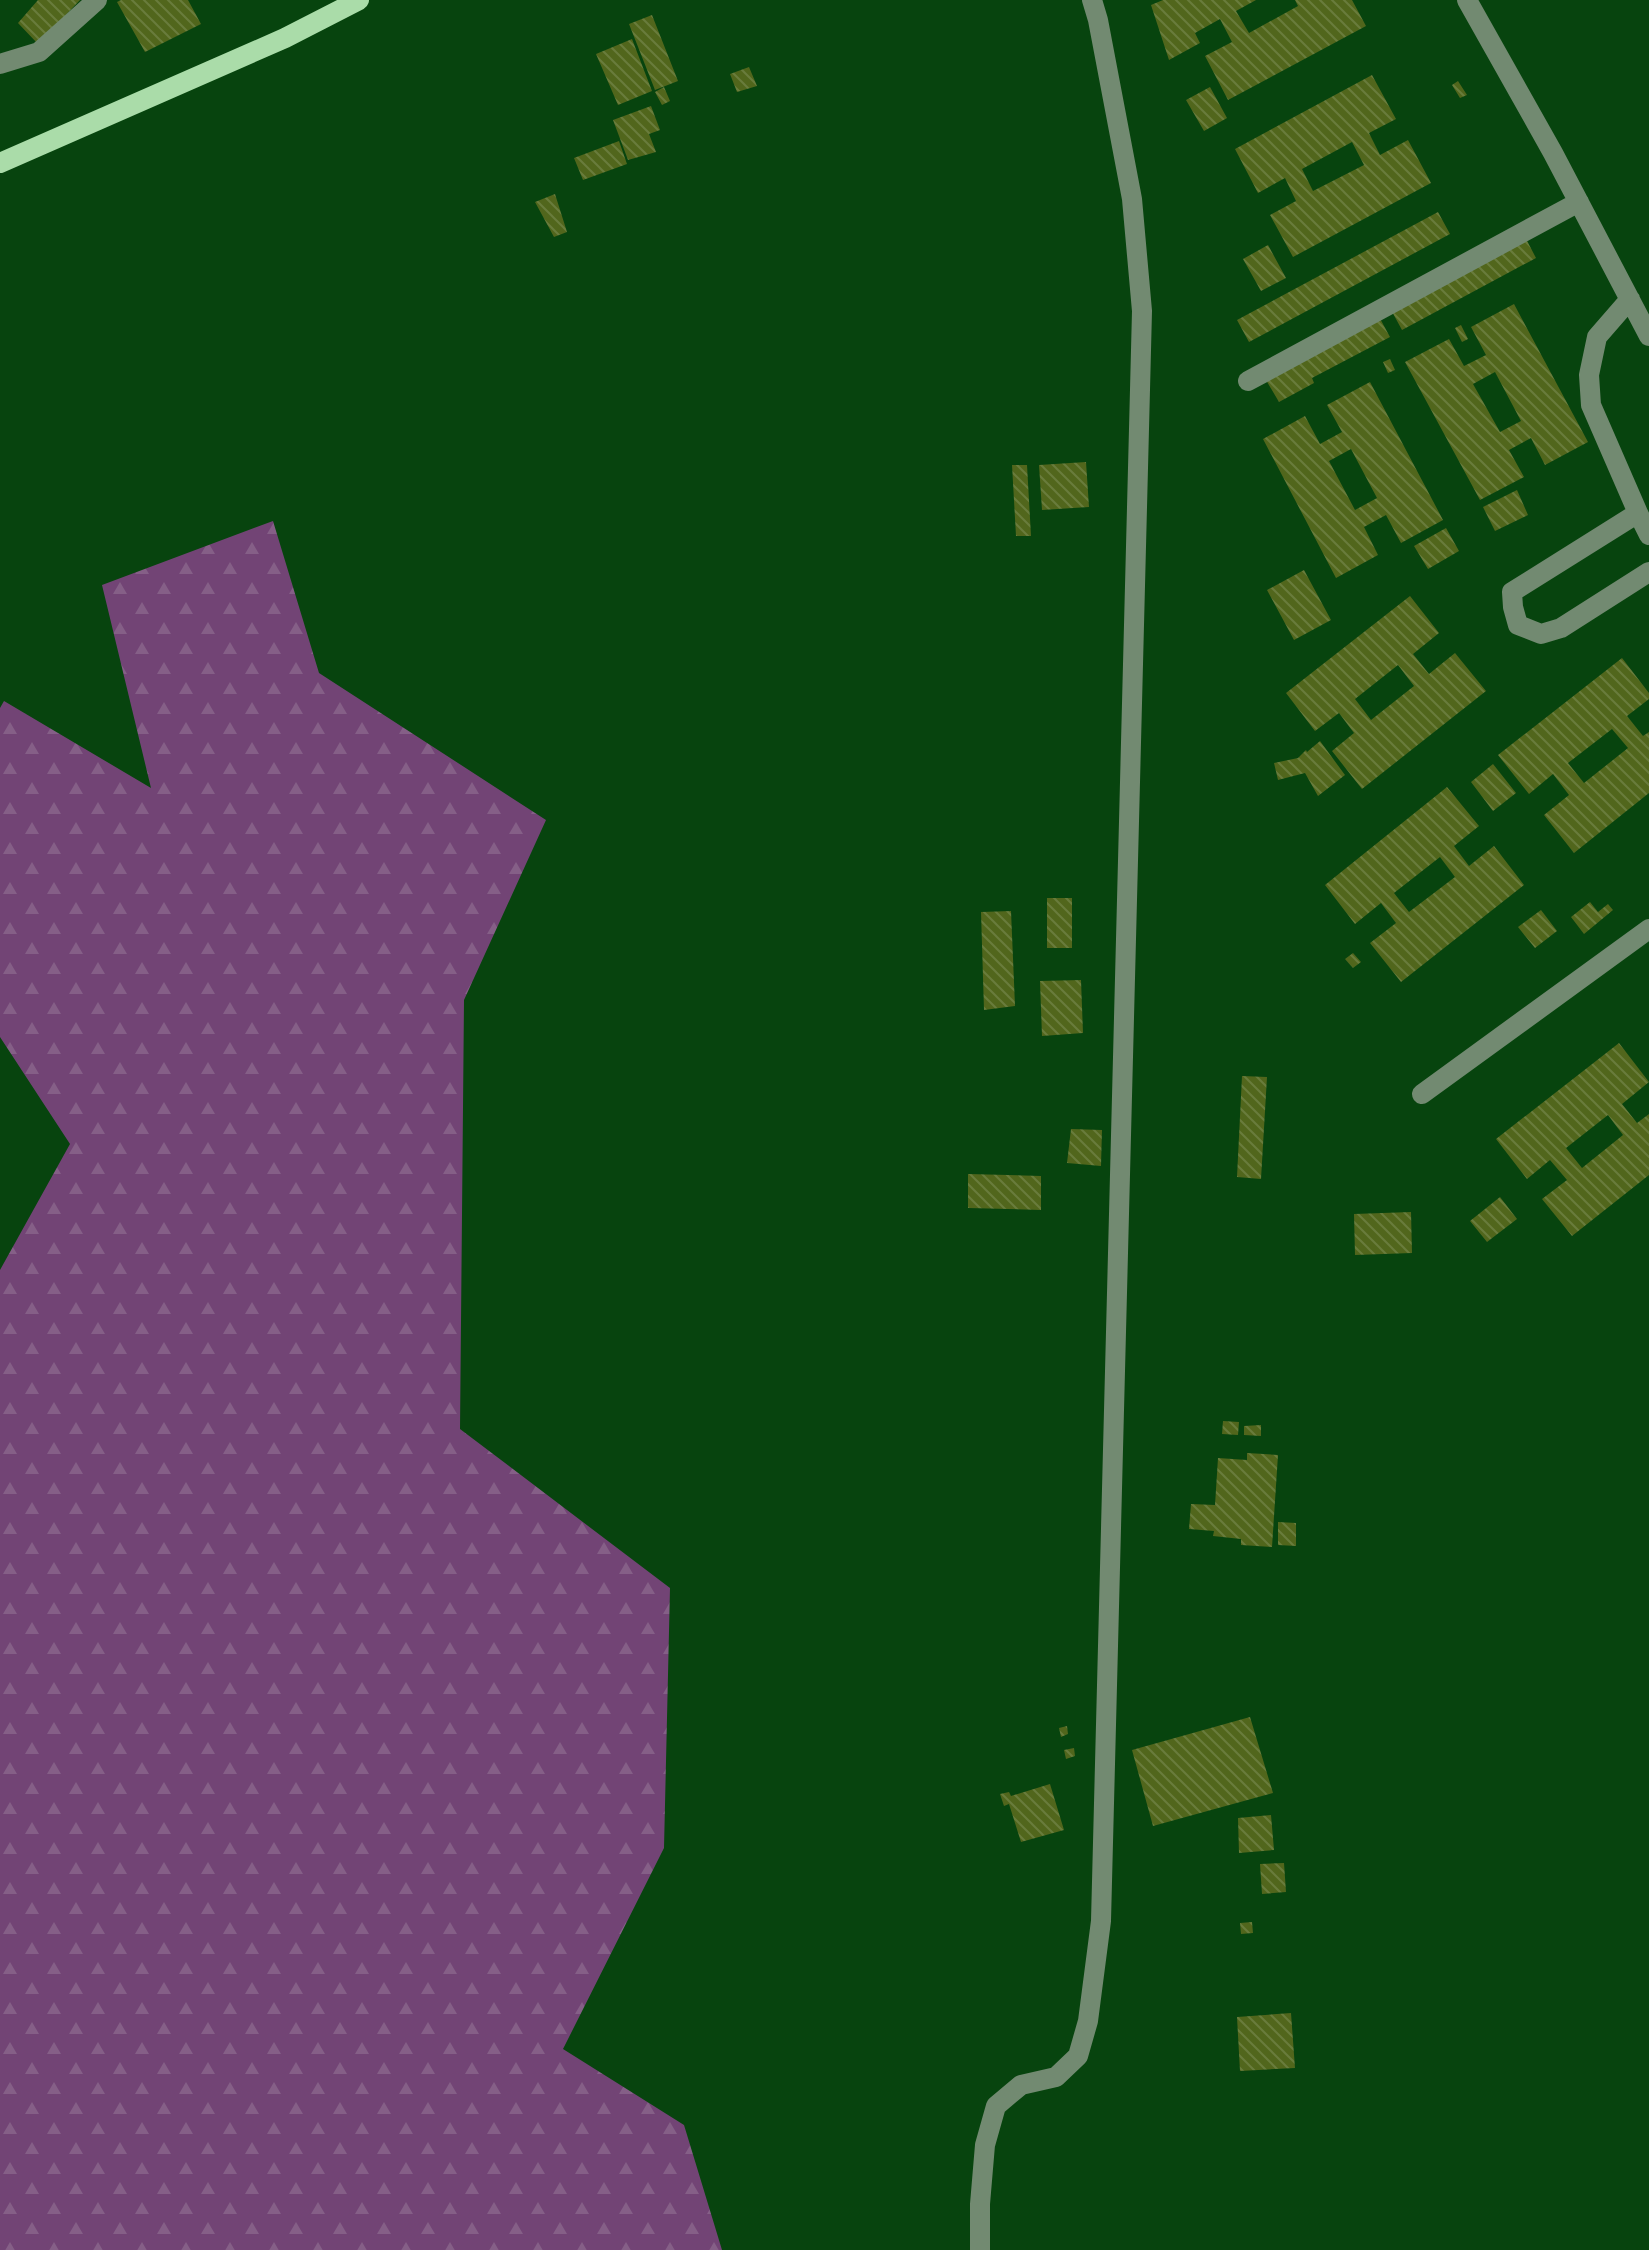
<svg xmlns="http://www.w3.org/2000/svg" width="1649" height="2250" font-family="Roboto,sans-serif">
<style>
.forest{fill:url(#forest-firs)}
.building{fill:url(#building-back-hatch);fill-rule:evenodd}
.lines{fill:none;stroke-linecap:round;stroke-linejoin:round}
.minor{stroke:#728a71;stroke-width:20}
.major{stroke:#aadca9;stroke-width:20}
</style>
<defs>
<pattern id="forest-firs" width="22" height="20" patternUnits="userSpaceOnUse" patternTransform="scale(2)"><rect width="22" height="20" fill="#724475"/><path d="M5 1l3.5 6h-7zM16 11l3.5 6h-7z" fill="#855f87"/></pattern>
<pattern id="building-back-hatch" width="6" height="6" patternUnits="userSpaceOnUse" patternTransform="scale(2)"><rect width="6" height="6" fill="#51661c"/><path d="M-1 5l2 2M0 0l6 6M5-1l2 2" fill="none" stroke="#697c3c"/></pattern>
</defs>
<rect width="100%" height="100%" fill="#07440e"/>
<path class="forest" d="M273,521l46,152 227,147 -82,180 -4,429 210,159 -6,260 -101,201 121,76 38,125h-722v-980l70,-126 -70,-107v-329l4,-7 147,87 -49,-203z"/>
<path class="building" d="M38,0h42l-42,44 -20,-21z
M121,0h67l13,24 -56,28 -28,-50z
M1163,0h93l-20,11 13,22 49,-27 -3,-6h57l14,26 -138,74 -23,-44 27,-14 -12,-23 -25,14 5,10 -31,17 -18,-55z
M652,15l26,66 -23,9 -26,-66z
M632,39l20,52 -34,14 -22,-51z
M749,67l8,19 -20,6 -7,-18z
M1372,75l24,44 -27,14 11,22 28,-15 23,43 -138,74 -23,-42 26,-14 -11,-23 -27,15 -23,-44zM1352,142l12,23 -51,26 -11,-22z
M1458,81l9,14 -7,3 -8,-13z
M664,87l6,14 -8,4 -7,-13z
M1210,87l17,31 -23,13 -18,-31z
M651,106l9,24 -11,4 7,18 -28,8 -15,-40z
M619,141l8,23 -44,16 -9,-22z
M555,194l12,38 -13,5 -19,-35z
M1438,212l12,22 -201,108 -12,-22z
M1524,235l12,23 -134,72 -12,-22z
M1268,245l18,33 -25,13 -18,-32z
M1514,304l74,138 -43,23 -14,-27 -22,12 15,27 -44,23 -75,-138 44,-23 15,27 22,-11 -15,-28zM1495,372l26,49 -21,11 -27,-48z
M1377,313l13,24 -78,41 2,5 -35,19 -16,-27z
M1461,325l7,14 -6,3 -7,-14z
M1390,359l5,11 -7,3 -5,-11z
M1370,382l73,138 -42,23 -15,-28 -22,12 14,28 -42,23 -73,-139 42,-23 15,28 22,-12 -15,-27zM1351,449l26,49 -22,12 -26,-49z
M1086,462l3,45 -47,3 -3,-45z
M1012,465h15l4,71h-15z
M1517,490l11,25 -33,16 -12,-24z
M1446,528l13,23 -31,18 -14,-23z
M1304,570l27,50 -37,20 -27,-50z
M1410,596l29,37 -26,21 16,20 26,-21 31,38 -124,98 -30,-38 22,-18 -15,-20 -24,18 -29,-38zM1398,665l16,21 -43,34 -16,-21z
M1622,658l27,35v6l-22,17 16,20 6,-4v61l-75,60 -30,-38 25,-20 -16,-21 -24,20 -31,-39zM1612,729l16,19 -44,35 -16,-20z
M1320,741l25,34 -27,21 -13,-23 -27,7 -4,-17 24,-5 8,-8 1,2z
M1493,764l23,29 -23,18 -22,-29z
M1447,787l32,39 -25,20 15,20 25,-20 30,39 -123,97 -31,-39 26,-20 -15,-20 -26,21 -30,-39zM1440,857l15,20 -46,35 -15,-19z
M1047,898h25v50h-25z
M1590,902l8,10 10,-8 5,6 -29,24 -13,-17z
M1541,910l16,21 -22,17 -17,-21z
M1011,911l4,95 -31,4 -3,-98z
M1353,953l8,9 -8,6 -8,-9z
M1081,980l2,53 -41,3 -2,-55z
M1619,1043l30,39 -27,22 15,19 12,-9v61l-77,61 -30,-37 25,-19 -17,-20 -23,19 -31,-40zM1608,1115l15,20 -41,33 -16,-20z
M1242,1076l25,1 -6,102 -24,-2z
M1071,1129l31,1 -1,36 -34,-3z
M968,1174l73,2v34l-73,-2z
M1500,1197l17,22 -30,23 -17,-21z
M1411,1212l1,41 -57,2 -1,-41z
M1223,1421l16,1 -1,13 -16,-1z
M1261,1425v11l-17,-1v-9z
M1247,1453l31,2 -6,92 -31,-2v-6l-28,-3 1,-5 -25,-2 2,-25 24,1 3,-47 29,2z
M1278,1522l18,1v23l-18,-1z
M1250,1717l23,76 -120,33 -21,-76z
M1067,1726l1,8 -7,3 -2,-9z
M1074,1748l1,8 -9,3 -2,-9z
M1050,1784l14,46 -43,12 -12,-38 -5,2 -4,-12 9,-2 2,4z
M1271,1815l3,35 -35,3 -1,-35z
M1284,1863l2,29 -24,2 -2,-30z
M1252,1922l1,11 -12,1 -1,-11z
M1291,2013l4,55 -55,3 -3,-54z"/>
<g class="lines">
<path class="minor" d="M1467,0l86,153 96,183
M0,64l39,-12 58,-52
M1630,299l-33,38 -8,38 2,30 47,108 -126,79 1,15 5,18 23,9 20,-6 88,-56
M1248,381l331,-179
M1638,513l11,22
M1422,1094l227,-165
M980,2250v-46l5,-59 11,-39 25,-21 35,-8 22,-21 10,-35 13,-100 41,-1610 -10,-112 -34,-179 -6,-20"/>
<path class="major" d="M0,163l285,-125 74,-38"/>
</g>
</svg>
